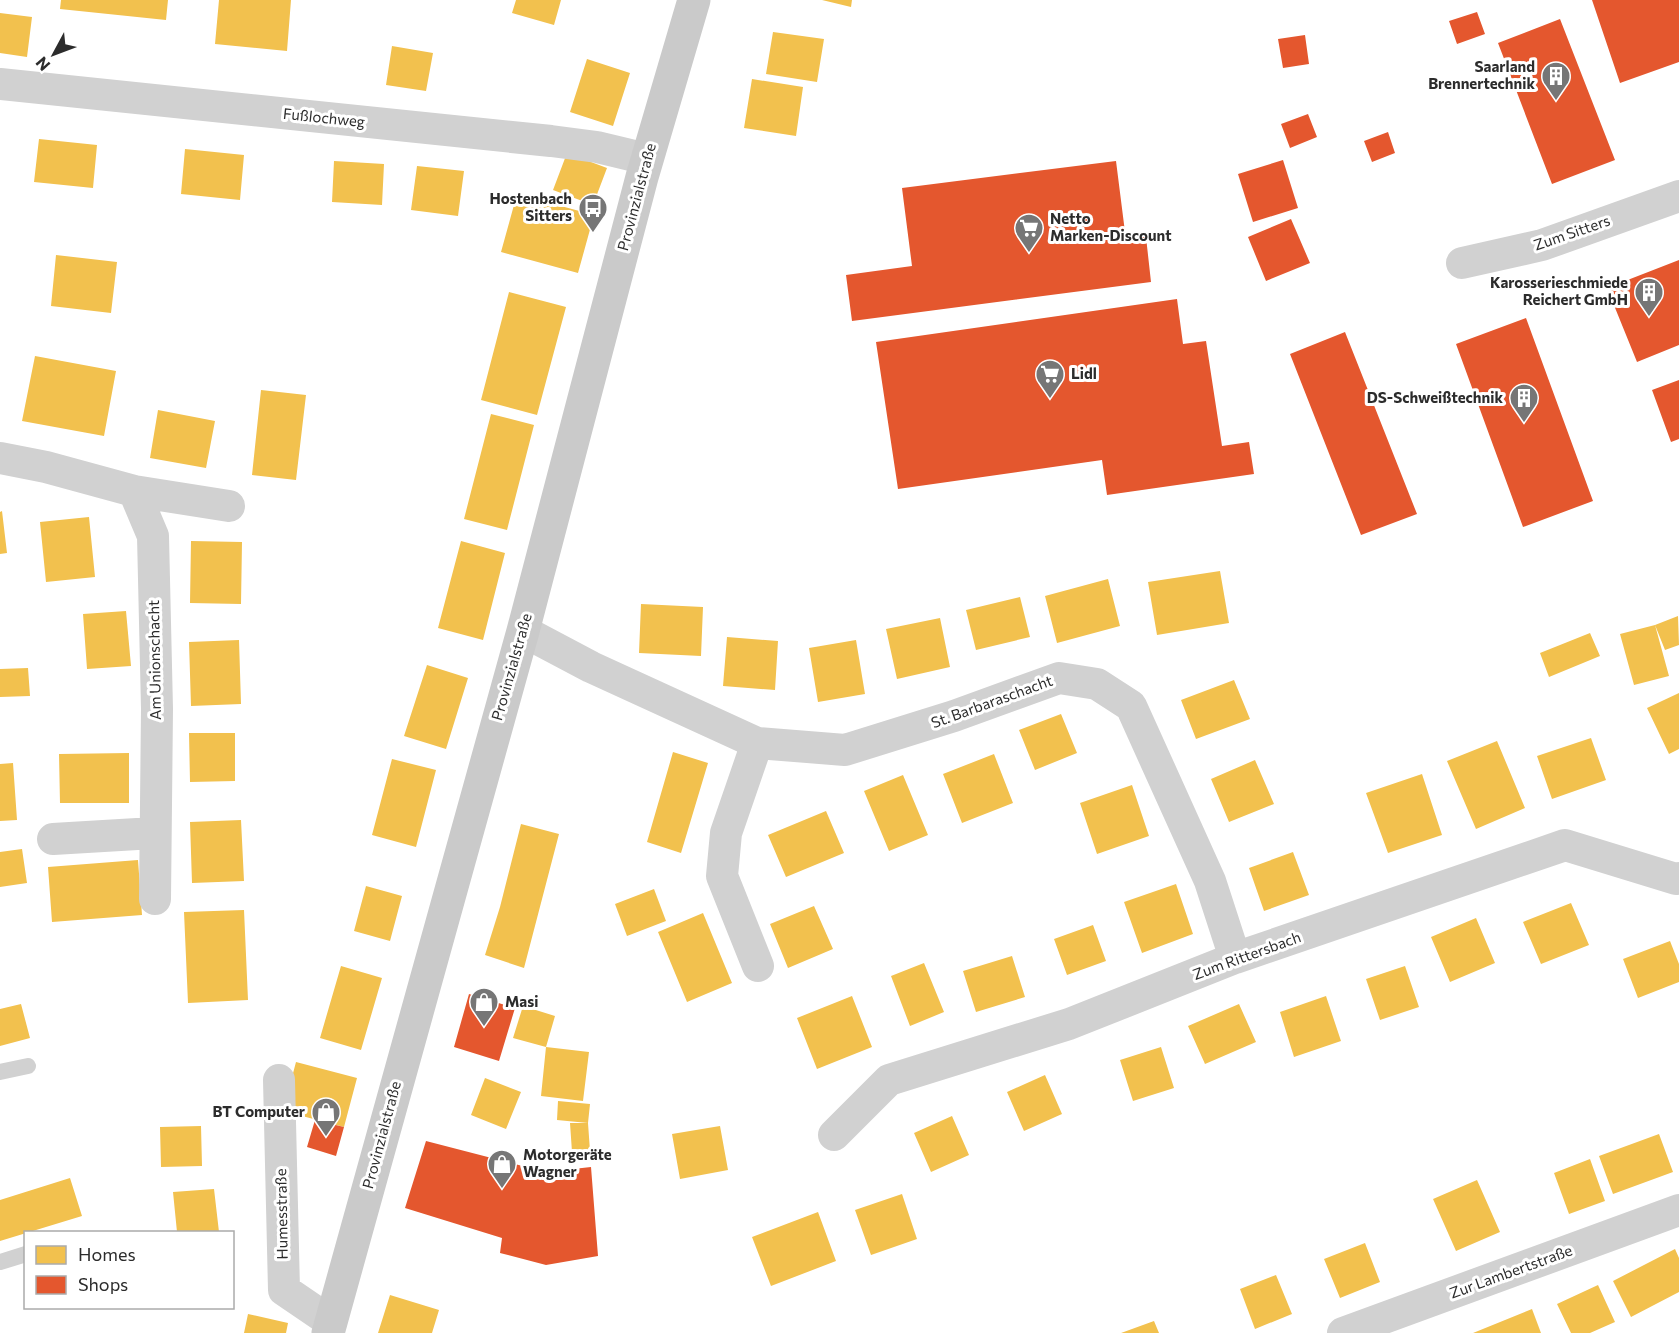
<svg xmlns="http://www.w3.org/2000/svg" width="1679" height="1333" font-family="Commissioner,sans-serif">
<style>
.homes{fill:#f2c14e}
.shops{fill:#e4572e}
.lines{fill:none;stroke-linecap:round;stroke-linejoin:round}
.lane{stroke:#d1d1d1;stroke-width:16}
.street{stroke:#d1d1d1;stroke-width:32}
.secondary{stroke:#cacaca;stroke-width:33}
.labels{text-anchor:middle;stroke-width:6;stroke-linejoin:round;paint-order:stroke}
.poi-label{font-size:15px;font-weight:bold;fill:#2c2c2c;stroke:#fff;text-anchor:end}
.street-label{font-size:15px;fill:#2c2c2c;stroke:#fff}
</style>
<rect width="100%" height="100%" fill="#fff"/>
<path class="homes" d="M61,0h107l-2,20 -106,-11z
M219,0h72l-4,51 -72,-7z
M516,0h45l-7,25 -42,-12z
M822,0h30l-1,7z
M0,13l32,4 -5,40 -27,-4z
M773,32l51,7 -7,43 -51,-8z
M392,46l41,7 -7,38 -40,-6z
M587,59l43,14 -17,53 -43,-14z
M752,79l51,8 -7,49 -52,-8z
M39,139l58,6 -4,43 -59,-6z
M185,149l59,6 -4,45 -59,-6z
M567,153l40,15 -14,37 -40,-15z
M334,161l50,3 -2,41 -50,-3z
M417,166l47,5 -6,45 -47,-6z
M517,194l77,21 -16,58 -77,-21z
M56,255l61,7 -6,51 -60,-7z
M509,292l57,15 -29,108 -56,-15z
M35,356l81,15 -12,65 -82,-15z
M261,390l45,5 -10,85 -44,-5z
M158,410l57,11 -9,47 -56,-10z
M491,414l43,11 -27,105 -43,-11z
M2,511l5,42 -7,1v-42z
M89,517l6,60 -49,5 -6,-60z
M191,541l51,1 -1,62 -51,-1z
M461,541l44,12 -22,87 -45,-12z
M1220,571l9,52 -72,12 -9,-53z
M1108,579l12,47 -63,17 -12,-47z
M1020,597l10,40 -54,13 -10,-40z
M641,604l62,3 -2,49 -62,-3z
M126,611l5,55 -44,3 -4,-55z
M1678,616l1,29 -14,5 -10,-25z
M940,618l10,49 -53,12 -11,-50z
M1655,625l14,51 -35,9 -14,-51z
M1590,633l10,23 -51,21 -9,-24z
M727,637l51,4 -3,49 -52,-4z
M239,640l2,64 -50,2 -2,-64z
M856,640l9,54 -47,8 -9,-54z
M427,665l41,13 -22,71 -42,-13z
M28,668l2,28 -30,1v-28z
M1234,680l16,39 -54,20 -15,-39z
M1679,693v56l-10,5 -22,-46z
M1061,714l16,39 -42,17 -16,-40z
M189,733h46v48l-45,1z
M1591,738l15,42 -54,19 -15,-43z
M1497,741l28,67 -49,21 -29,-68z
M673,752l35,11 -27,90 -34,-11z
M129,753v50h-69l-1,-49z
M994,754l19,49 -51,20 -19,-49z
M392,759l44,11 -20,77 -44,-12z
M1255,760l19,44 -45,18 -18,-43z
M13,763l4,57 -17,1v-57z
M1422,774l20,61 -54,18 -22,-60z
M903,775l25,60 -39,16 -25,-60z
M1132,785l17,51 -52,18 -17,-51z
M826,811l18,42 -58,24 -18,-42z
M241,820l3,61 -52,2 -2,-61z
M521,824l38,10 -35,134 -39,-13 15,-48z
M22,849l5,34 -27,4v-35z
M1293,852l16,43 -45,16 -15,-43z
M138,860l4,55 -90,7 -4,-55z
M1176,884l17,50 -51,19 -18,-51z
M366,886l36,10 -12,45 -36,-10z
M654,889l12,32 -39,15 -12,-32z
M1571,903l18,42 -48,19 -18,-42z
M814,906l19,43 -45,19 -18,-44z
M244,910l4,90 -60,3 -4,-91z
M703,913l29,70 -45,19 -29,-70z
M1476,918l19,45 -45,19 -19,-45z
M1093,925l13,36 -39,14 -13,-36z
M1670,941l9,23v18l-41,16 -15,-39z
M1012,956l13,41 -49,15 -13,-41z
M924,963l20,49 -34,14 -19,-50z
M341,966l41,12 -21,72 -41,-12z
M1405,966l14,41 -39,13 -14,-41z
M852,996l20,51 -55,22 -20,-51z
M1326,996l15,45 -47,16 -14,-45z
M21,1004l9,34 -30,8v-37z
M1239,1004l17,38 -51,22 -17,-38z
M523,1006l32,10 -9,31 -33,-9z
M546,1047l43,5 -6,49 -42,-5z
M1161,1047l13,41 -41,13 -13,-41z
M296,1062l61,16 -13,49 -61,-16z
M1045,1075l17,39 -38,17 -17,-39z
M485,1078l36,14 -15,37 -35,-14z
M558,1101l32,3 -2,19 2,28 -18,1 -2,-29h18l-31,-3z
M952,1116l17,39 -38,17 -17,-39z
M201,1126l1,40 -41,1 -1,-40z
M720,1126l8,44 -48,9 -8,-45z
M1659,1134l14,38 -60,22 -14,-38z
M1590,1159l15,42 -36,13 -15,-41z
M70,1178l12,38 -82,25v-41z
M1477,1180l23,52 -44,19 -23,-52z
M214,1189l5,43h-42l-4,-40z
M902,1194l15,45 -46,16 -16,-45z
M818,1212l18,49 -65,25 -19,-49z
M1365,1243l15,39 -40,16 -16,-39z
M1675,1249l4,9v34l-48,25 -18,-36z
M1276,1275l16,39 -37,15 -15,-40z
M1598,1285l17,37 -25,11h-19l-14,-29z
M390,1295l49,15 -7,23h-54z
M1532,1309l9,24h-68z
M248,1314l40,9 -2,10h-42z
M1154,1321l5,12h-38z"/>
<path class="shops" d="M1592,0h87v62l-59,21z
M1477,12l8,22 -28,10 -8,-23z
M1560,19l55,141 -63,24 -54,-141z
M1305,35l4,29 -26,4 -5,-29z
M1308,114l9,23 -27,11 -9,-24z
M1388,132l7,21 -23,9 -8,-21z
M1283,160l15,48 -45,14 -15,-48z
M1116,161l10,79 20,-3 5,45 -299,39 -6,-46 66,-9 -10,-78z
M1291,219l19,44 -44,18 -18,-44z
M1679,260v85l-42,17 -30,-74z
M1177,299l6,45 23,-3 16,105 27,-4 5,32 -147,21 -5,-35 -204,29 -22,-147z
M1526,318l67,183 -70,26 -67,-183z
M1345,332l72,182 -56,21 -71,-181z
M1679,380v59l-8,3 -19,-52z
M469,994l46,14 -16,53 -45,-14z
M315,1120l29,7 -8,29 -29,-9z
M426,1141l120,31 45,-5 7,89 -52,9 -46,-12 2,-15 -97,-30z"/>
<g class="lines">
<path class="lane" d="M0,1072l28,-6
M0,1262l26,-8"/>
<path class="street" d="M0,84l551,57 46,6 50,12
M1462,263l80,-18 137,-49
M0,458l46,9 88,24 19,45 4,173 -2,190
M134,491l95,15
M523,631l68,36 166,76 88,7 109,-34 105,-38 38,6 34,22 79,175 25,77
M757,743l-31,90 -4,43 36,90
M53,839l101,-6
M279,1080l5,210 47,32
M834,1135l55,-55 180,-56 166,-66 330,-113 111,34 3,-1
M1343,1333l336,-123"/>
<path class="secondary" d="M328,1333l195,-702 119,-454 52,-177"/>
</g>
<defs>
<g id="building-pin" transform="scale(1.5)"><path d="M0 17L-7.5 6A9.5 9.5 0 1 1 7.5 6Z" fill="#767676" stroke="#fff"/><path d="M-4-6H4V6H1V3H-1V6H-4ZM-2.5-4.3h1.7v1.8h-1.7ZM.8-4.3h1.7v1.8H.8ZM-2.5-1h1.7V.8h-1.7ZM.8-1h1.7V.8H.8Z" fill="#fff"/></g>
<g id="bus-pin" transform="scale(1.5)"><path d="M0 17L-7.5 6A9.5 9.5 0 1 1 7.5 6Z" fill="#767676" stroke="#fff"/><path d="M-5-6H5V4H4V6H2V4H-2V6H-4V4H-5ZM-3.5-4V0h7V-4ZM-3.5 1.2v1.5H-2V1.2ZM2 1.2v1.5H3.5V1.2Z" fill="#fff"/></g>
<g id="supermarket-pin" transform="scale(1.5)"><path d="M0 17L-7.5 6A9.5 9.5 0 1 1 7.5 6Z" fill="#767676" stroke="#fff"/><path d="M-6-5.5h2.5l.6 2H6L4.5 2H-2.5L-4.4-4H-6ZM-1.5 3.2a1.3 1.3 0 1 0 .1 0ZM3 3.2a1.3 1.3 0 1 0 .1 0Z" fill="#fff"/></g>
<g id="shop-pin" transform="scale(1.5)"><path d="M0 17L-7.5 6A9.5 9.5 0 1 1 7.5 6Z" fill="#767676" stroke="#fff"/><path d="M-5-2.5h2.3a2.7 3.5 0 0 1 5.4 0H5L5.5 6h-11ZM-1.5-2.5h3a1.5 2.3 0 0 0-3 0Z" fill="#fff"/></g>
</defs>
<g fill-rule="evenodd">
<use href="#building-pin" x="1556" y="76"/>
<use href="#bus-pin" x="593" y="208"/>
<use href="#supermarket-pin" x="1029" y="228"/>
<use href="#building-pin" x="1649" y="292"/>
<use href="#supermarket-pin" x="1050" y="374"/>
<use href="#building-pin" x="1524" y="398"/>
<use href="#shop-pin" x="484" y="1002"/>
<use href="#shop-pin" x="326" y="1112"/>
<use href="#shop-pin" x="502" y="1164"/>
</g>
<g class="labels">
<g class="poi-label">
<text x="1535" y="72">Saarland<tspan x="1535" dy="17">Brennertechnik</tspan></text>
<text x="572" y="204">Hostenbach<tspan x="572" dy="17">Sitters</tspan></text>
<text x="1050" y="224" text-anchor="start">Netto<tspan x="1050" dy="17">Marken-Discount</tspan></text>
<text x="1628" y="288">Karosserieschmiede<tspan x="1628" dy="17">Reichert GmbH</tspan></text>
<text x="1071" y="379" text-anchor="start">Lidl</text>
<text x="1503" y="403">DS-Schweißtechnik</text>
<text x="505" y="1007" text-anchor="start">Masi</text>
<text x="305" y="1117">BT Computer</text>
<text x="523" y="1160" text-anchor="start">Motorgeräte<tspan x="523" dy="17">Wagner</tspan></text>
</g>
<g class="street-label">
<text transform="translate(324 118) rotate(6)" y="5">Fußlochweg</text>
<text transform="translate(637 197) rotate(-75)" y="5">Provinzialstraße</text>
<text transform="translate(1572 233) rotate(-19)" y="5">Zum Sitters</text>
<text transform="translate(155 660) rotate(-91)" y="5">Am Unionschacht</text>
<text transform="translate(512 667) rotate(-74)" y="5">Provinzialstraße</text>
<text transform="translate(992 702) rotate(-20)" y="5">St. Barbaraschacht</text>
<text transform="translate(1247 956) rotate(-20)" y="5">Zum Rittersbach</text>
<text transform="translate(382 1135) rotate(-75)" y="5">Provinzialstraße</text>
<text transform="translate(282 1214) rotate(-91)" y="5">Humesstraße</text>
<text transform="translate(1511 1272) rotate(-20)" y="5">Zur Lambertstraße</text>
</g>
</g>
<rect x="24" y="1231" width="210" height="78" fill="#ffffff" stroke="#ababab" stroke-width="1.5"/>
<rect x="36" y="1246" width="30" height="18" fill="#f2c14e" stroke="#ababab" stroke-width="1.5"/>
<text x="78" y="1261" font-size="18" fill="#2c2c2c">Homes</text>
<rect x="36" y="1276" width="30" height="18" fill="#e4572e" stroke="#ababab" stroke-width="1.5"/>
<text x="78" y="1291" font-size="18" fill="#2c2c2c">Shops</text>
<g transform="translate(54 54) rotate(229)" stroke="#ffffff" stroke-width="4.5" paint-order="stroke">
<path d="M0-4.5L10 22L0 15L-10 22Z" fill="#2c2c2c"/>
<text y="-9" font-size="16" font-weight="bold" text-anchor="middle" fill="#2c2c2c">N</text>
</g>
</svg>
